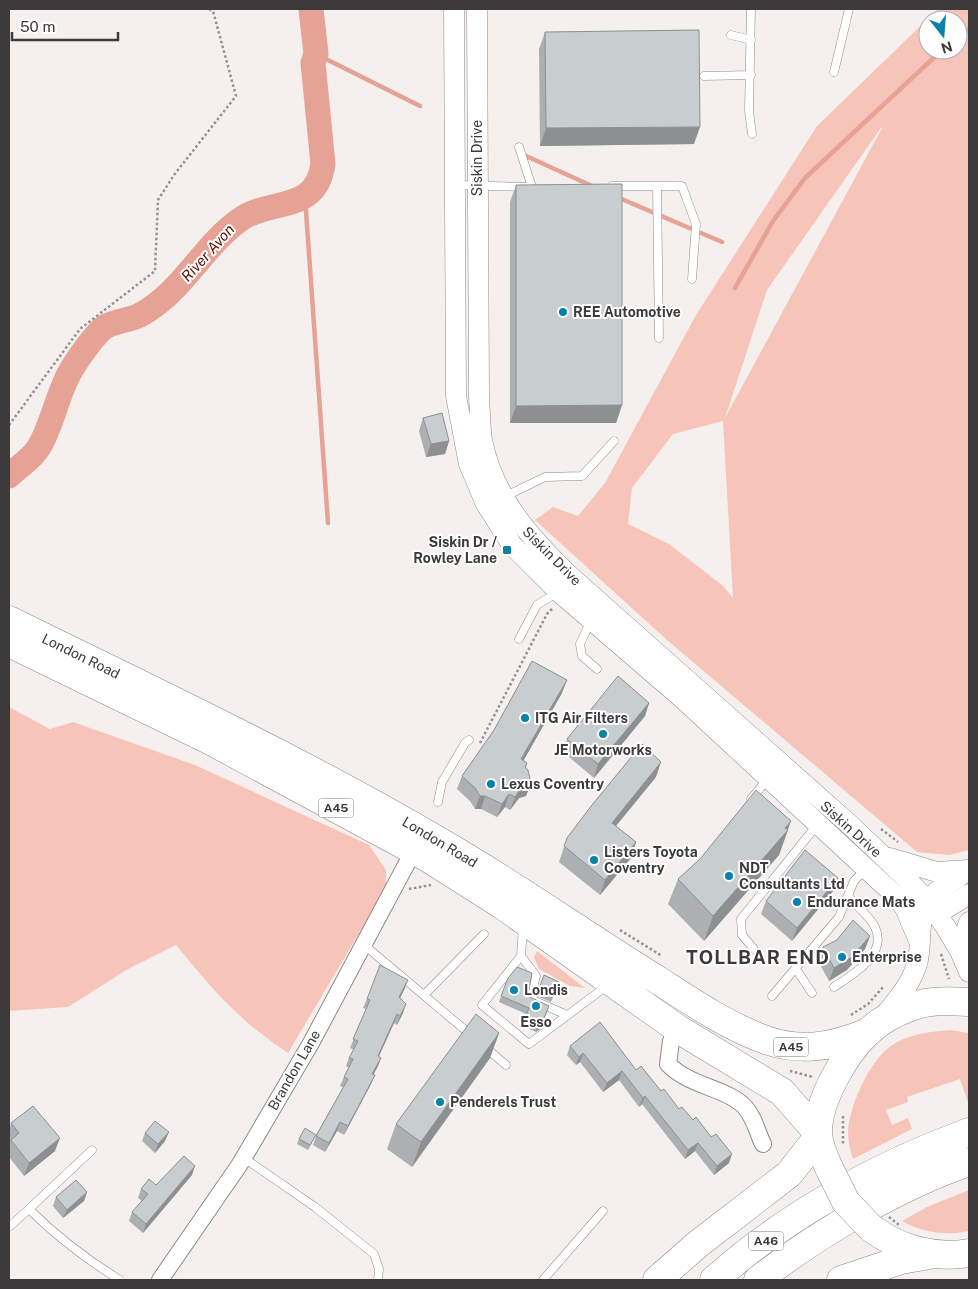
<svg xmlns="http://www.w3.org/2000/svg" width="978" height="1289" font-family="'Public Sans',sans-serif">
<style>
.green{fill:#f7c4ba;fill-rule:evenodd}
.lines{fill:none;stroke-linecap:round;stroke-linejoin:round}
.stream{stroke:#e6a294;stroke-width:4.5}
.river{stroke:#e6a294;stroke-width:25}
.service-casing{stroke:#8f8a89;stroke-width:9}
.minor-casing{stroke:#8f8a89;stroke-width:18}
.tertiary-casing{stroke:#8f8a89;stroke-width:21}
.trunk-casing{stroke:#8f8a89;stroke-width:29}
.path{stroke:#959191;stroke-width:2.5;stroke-dasharray:2.5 2.5;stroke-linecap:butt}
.service{stroke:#fff;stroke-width:8}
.minor{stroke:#fff;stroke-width:16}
.tertiary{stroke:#fff;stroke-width:20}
.trunk{stroke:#fff;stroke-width:28}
.trunk-bridge-casing{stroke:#8f8a89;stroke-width:29;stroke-linecap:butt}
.path-bridge{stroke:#959191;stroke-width:2.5;stroke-dasharray:2.5 2.5;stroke-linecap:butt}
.trunk-bridge{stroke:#fff;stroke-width:28}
.wall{fill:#acb0b2}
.shaded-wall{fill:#8c9091}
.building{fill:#c8cdcf;stroke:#8c9091}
.poi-dot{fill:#0882a7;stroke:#fffefe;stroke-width:2}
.labels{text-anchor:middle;stroke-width:4;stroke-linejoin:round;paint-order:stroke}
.shield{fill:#fffefe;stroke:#767575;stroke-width:1}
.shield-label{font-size:12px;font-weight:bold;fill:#3c3a3a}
.street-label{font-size:14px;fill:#3c3a3a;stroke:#fffefe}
.poi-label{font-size:14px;font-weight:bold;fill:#3c3a3a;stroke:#fffefe;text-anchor:start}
.water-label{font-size:15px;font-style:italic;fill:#601004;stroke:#fffefe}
.district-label{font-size:19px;font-weight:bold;letter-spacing:1px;fill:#3c3a3a;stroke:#fffefe}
</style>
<rect width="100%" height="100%" fill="#f5f0ee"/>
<path class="green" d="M938,9h31v841l-20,5 -32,-3 -250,-212 -132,-120 18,-13 25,9 27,-33 91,-168 121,-189zM928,20h30v30h-30zM881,128h1l-157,290 42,-128zM723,421l10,177 -11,-13 -53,-41 -41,-20 4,-36 41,-54z
M9,707l41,22 23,-7 122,43 174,80 17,25v18l-98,165c-49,-32 -76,-64 -112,-108l-48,24 -60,38 -59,4z
M537,951l48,37 -15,-2 -31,-17 -5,-12z
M950,1030l19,3v73l-9,-27 -53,18 1,5 -22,8 6,15 16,-7 4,11 -59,30c-3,-9 -5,-18 -5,-27 1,-25 20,-67 39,-83 18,-15 41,-17 63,-19z
M969,1190v41c-24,5 -45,2 -67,-10l25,-14z"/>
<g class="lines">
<path class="stream" d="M958,37l11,-8
M316,54l104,52
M526,156l66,30
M305,197l23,326
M617,197l105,45
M735,288l38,-67 32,-43 137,-128"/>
<path class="river" d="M9,476c9,-9 24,-18 30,-29 12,-20 17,-46 27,-67 6,-14 24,-39 35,-50 9,-9 28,-9 39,-15 43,-23 63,-70 101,-96 30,-21 75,-5 82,-55l-10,-101 3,-9 -5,-45"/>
<g class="service-casing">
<path id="service" d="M751,9l-2,102 3,23
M731,35l20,5
M834,72l15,-63
M704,76l47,-1
M519,147l13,40
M455,185l71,2
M612,186h70l14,38 -4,55
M657,186l2,152
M504,497l41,-20 37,-1 32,-35
M591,620l-11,24 2,12 15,13
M519,639l18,-34 21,-13
M751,799l17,-20
M438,802l4,-20 23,-39 4,-3
M523,927l-2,29 -39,49 47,39 79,-59
M363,944l108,91
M754,949l-12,-14 -1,-16 76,-94
M521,956l15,20 -6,23 37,16
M796,969l16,24
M834,987c19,-13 54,-32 41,-60 -6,-11 -18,-21 -26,-30
M424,995l60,-61
M772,996l67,-79 15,-36 11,-11
M485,1047l21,18
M92,1150l-63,59c28,28 57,50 91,71
M244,1158l71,49 59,47 5,15 -1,11
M9,1227l20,-18
M543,1280l60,-69"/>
</g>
<g class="minor-casing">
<path id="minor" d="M678,1029l-7,12 -3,23c21,22 58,24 76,42 10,10 13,26 19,38
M160,1280l80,-116 71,-121 103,-193"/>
</g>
<g class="tertiary-casing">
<path id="tertiary" d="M454,9l2,387 13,68 17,40 26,41 47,47 124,107 215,199 7,10 14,33
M477,9l2,388c1,14 1,29 3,43 11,57 48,98 89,137l278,247 57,54 22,24 17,24 15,25 9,21
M890,858l47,14 31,-2
M924,913l13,1 32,-20
M960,951l9,-29
M884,1016c15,-18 33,-39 35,-63 2,-16 0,-35 8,-50 8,-14 29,-24 42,-33"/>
</g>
<g class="trunk-casing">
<path id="trunk" d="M9,620c152,75 305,146 450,233 69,41 134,87 202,129 31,20 62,41 97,55 38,16 71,11 108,-4
M9,643l202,98 217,117 74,47 176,124 104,63 36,41
M830,1170c-5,-11 -11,-23 -12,-36 -1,-32 26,-79 49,-101 12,-12 29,-21 46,-27 17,-6 38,-5 56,-4
M871,1228c28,21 63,31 98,25
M657,1280l41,-36 91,-70 29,-37
M714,1280c72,-65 165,-115 255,-148
M758,1280c60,-46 140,-94 211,-118
M841,1280l60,-20 28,-5"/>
</g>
<path class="path" d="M9,425l71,-96 75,-58 3,-71 16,-25 62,-79 -23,-85 -4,-2
M480,743l67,-129 5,-5
M881,829l17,13
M409,889l22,-4
M620,930l42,26
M941,954l8,25
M851,1015l17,-11 16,-18
M790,1071l23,6
M843,1116v30"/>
<use href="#service" class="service"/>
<use href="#minor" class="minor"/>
<use href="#tertiary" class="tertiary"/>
<use href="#trunk" class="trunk"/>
<g class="trunk-bridge-casing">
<path id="trunk-bridge" d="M830,1170l16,32 25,26"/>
</g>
<path class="path-bridge" d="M889,1217l10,8"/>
<use href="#trunk-bridge" class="trunk-bridge"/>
</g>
<path class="wall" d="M545,32l149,112 -154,2 -1,-97z
M516,185l106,220 -6,18h-106v-221z
M423,418l26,23 -4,13 -19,3 -7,-26z
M562,693l-39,68 4,2 -1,5 5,15 -5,13 -7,2 -9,12 -5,-3 -8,10 -16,-8h-6l-5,-8 -13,-12 5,-13 32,-46z
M649,703l-4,13 -51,62 -31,-26 4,-13z
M656,777l-40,49 20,16 -5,16 -31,37 -41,-33 8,-24z
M788,830l-9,25 -75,86 -36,-37 10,-25z
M838,878l-5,13 -41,50 -31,-27 5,-13z
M870,936l-5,13 -18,21 -18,11 -11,-20 5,-14z
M544,975l15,7 -8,20 -14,-6z
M508,978l20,18 12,33 -4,3 -14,-6 4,-12 -27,-12z
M405,988l-5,10 3,15 -6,12 -3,-2 -15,33 -1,10 -5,9h2l-4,9 -27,51 -7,-4 -12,21 -12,-7 3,-9 27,-49 -3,-1 4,-9 5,-9 -3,-2 3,-8 5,-8 -4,-2 16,-39 -3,-1 4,-9z
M499,1033l-9,25 -78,109 -25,-18 9,-25z
M570,1046l66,24 25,21 18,18 50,54 -15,12 -19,-24 -10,8 -43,-55 -3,3 -20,-27 -16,12 -23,-30 -4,3 -9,-10z
M11,1123l44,28 -31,25 -15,-19v-11l1,-5 -1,-2v-8z
M145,1133l20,8 -10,12 -13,-12z
M299,1139h15l-6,11 -11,-6z
M192,1175l-49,58 -14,-12 3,-9 10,-11 -4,-3 3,-9z
M87,1192l-3,9 -21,17 -10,-12 3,-9z"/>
<path class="shaded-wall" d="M700,127l-6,17 -154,2 6,-18z
M622,405l-6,18h-106l6,-17z
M449,441l-4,13 -19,3 5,-13z
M567,680l-5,13 -45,79 4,-13z
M649,703l-4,13 -51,62 4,-14z
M661,762l-5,15 -50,61 6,-15z
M531,783l-5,13 -7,2 -9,12 5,-13 8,-12z
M509,794l-4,13 -8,10 5,-13z
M480,796h5l-4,13h-6z
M791,821l-12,34 -75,86 9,-25z
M636,842l-5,16 -31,37 5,-15z
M838,878l-5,13 -41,50 5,-13z
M870,936l-5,13 -18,21 -18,11 5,-13z
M408,980l-3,8 -9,18 3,-9z
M406,1004l-3,9 -6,12 3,-9z
M549,1006l-9,23 -4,3 2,-6z
M397,1014l-3,9 -19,42 3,-9z
M499,1033l-9,25 -78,109 9,-25z
M583,1053l-3,9 -4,3 3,-8z
M381,1058l-3,8 -9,17 3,-9z
M622,1071l-3,9 -16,12 4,-9z
M375,1075l-4,9 -27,51 4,-9z
M645,1096l-3,8 -3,3 4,-9z
M340,1122l-3,9 -12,21 4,-9z
M169,1132l-4,9 -10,12 3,-9z
M60,1138l-5,13 -31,25 5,-13z
M698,1143l-3,8 -10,8 3,-9z
M732,1154l-3,9 -15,12 3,-9z
M195,1166l-3,9 -49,58 3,-9z
M87,1192l-3,9 -21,17 4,-8z"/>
<path class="building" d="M699,30l1,97 -154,1 -1,-96z
M622,184v221l-106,1v-221z
M442,413l7,28 -18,3 -8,-26z
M532,661l35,19 -46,79 6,4 -2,4 3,3 3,13 -8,2 -8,12 -6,-3 -7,10 -17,-8h-5l-5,-8 -13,-12 32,-46z
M618,676l31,27 -51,61 -31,-25z
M642,744l19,18 -49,61 24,19 -31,38 -41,-34 3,-8 25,-33z
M756,790l35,31 -6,7 3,2 -75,86 -35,-37 22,-20z
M805,850l33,28 -41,50 -31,-27z
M853,920l17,16 -18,21 -18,11 -11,-21 14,-7z
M380,965l28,15 -9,17 7,7 -6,12 -3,-2 -19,42 3,2 -9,16 3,1 -27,51 -8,-4 -11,21 -13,-7 32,-57 -4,-2 9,-18 -4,-1 9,-17 -5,-2 17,-39 -3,-1z
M517,967l15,6 -4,23 21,10 -7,17 -4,3 -14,-6 5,-12 -28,-12 7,-18z
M544,975l15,7 -7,15 -14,-6z
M476,1014l23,19 -78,109 -25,-18z
M600,1022l36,48 5,-4 20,25 3,-2 15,20 3,-2 11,13 3,-3 15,20 5,-3 16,20 -15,12 -19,-23 -10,7 -43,-54 -2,2 -21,-27 -15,12 -24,-30 -4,4 -9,-11z
M33,1106l27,32 -31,25 -18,-23 8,-7 -8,-10z
M155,1121l14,11 -11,12 -13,-11z
M305,1128l11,7 -6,10 -11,-6z
M184,1156l11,10 -49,58 -14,-12 16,-18 -7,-5 8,-10 7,6z
M76,1180l11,12 -20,18 -11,-13z"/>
<g class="poi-dot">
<circle cx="563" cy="312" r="5"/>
<rect x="502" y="545" width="10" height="10" rx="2.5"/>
<circle cx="525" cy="718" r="5"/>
<circle cx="603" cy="734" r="5"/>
<circle cx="491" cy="784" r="5"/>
<circle cx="594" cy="860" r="5"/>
<circle cx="729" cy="876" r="5"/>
<circle cx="797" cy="902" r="5"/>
<circle cx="842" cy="957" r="5"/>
<circle cx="514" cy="990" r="5"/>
<circle cx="536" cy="1006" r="5"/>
<circle cx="440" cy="1102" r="5"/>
</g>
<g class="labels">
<g class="shield">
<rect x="318.5" y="798.5" width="35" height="19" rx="4"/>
<rect x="773.5" y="1037.5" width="35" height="19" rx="4"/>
<rect x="748.5" y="1231.5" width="35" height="19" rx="4"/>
</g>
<g class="shield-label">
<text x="336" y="812">A45</text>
<text x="791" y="1051">A45</text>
<text x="766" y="1245">A46</text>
</g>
<g class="street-label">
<text transform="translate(477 158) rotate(-90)" y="5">Siskin Drive</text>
<text transform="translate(552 556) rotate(45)" y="5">Siskin Drive</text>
<text transform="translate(81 656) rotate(26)" y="5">London Road</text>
<text transform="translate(851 829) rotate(42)" y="5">Siskin Drive</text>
<text transform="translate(440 842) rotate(31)" y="5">London Road</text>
<text transform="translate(294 1070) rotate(-60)" y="5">Brandon Lane</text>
</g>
<g class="poi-label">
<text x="573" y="317">REE Automotive</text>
<text x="497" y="547" text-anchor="end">Siskin Dr /<tspan x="497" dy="16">Rowley Lane</tspan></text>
<text x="535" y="723">ITG Air Filters</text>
<text x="603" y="755" text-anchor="middle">JE Motorworks</text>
<text x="501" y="789">Lexus Coventry</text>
<text x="604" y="857">Listers Toyota<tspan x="604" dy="16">Coventry</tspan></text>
<text x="739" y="873">NDT<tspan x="739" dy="16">Consultants Ltd</tspan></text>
<text x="807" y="907">Endurance Mats</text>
<text x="852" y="962">Enterprise</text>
<text x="524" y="995">Londis</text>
<text x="536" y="1027" text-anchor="middle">Esso</text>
<text x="450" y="1107">Penderels Trust</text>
</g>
<g class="water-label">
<text transform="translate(208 253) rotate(-48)" y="5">River Avon</text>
</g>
<g class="district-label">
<text x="758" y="964">TOLLBAR END</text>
</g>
</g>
<rect width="978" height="1289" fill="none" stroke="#3c3a3a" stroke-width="20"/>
<g transform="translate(943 35) rotate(163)"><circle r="24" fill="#fffefe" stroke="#b1b0b0"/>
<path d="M0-4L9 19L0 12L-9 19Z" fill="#0882a7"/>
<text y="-8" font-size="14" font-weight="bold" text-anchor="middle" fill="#3c3a3a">N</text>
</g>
<path d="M12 32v8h106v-8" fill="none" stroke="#3c3a3a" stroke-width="2.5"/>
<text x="20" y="32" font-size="15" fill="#3c3a3a" stroke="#fffefe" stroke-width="4" paint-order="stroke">50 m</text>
</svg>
